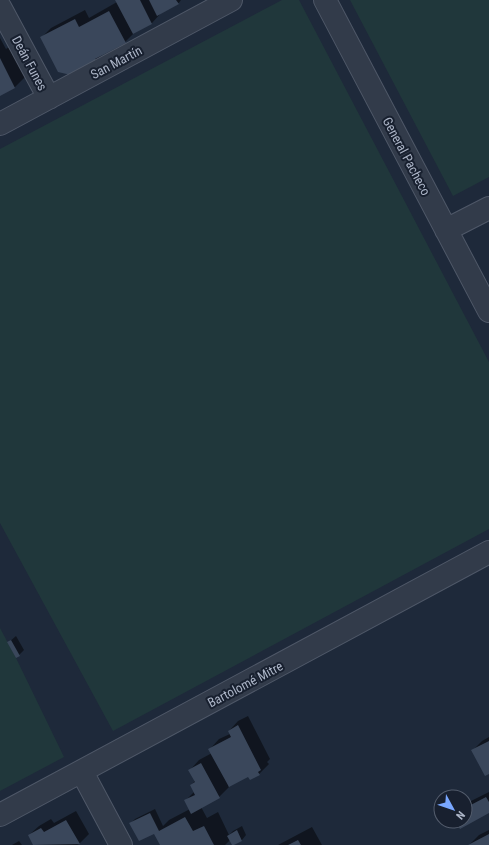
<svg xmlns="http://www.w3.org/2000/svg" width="489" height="845" font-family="'Roboto Condensed',sans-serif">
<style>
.green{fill:#20373b}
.shadow{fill:#0007}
.building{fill:#3a475b}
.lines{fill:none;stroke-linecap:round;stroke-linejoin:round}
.minor-casing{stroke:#4f5868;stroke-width:24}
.minor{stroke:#323b4a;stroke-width:22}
.labels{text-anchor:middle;stroke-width:4;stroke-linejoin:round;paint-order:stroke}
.street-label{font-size:13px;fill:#acb5c7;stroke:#18202f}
</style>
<rect width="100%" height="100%" fill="#1e293a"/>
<path class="green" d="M282,0h17l190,362v167l-376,202 -113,-208v-374z
M350,0h139v177l-36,19z
M0,628l16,30 48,99 -64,34z"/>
<path class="shadow" d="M116,0h65l-3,4 -17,9 -9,10 -17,9 -10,10 -22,12 -7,7 -54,-24 9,-9 34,-18 4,8 28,-16z
M0,38l6,11 3,-2 16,30 -10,10 -15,8z
M16,636l8,14 -5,5 -10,-13z
M248,716l22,43 -3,3 2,2 -10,10 -10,1 -21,11 1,1 -10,10 -18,10 6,11 11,-6 11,23 4,-4 9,-5 4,9 -4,5 -9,5 -3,-5 -5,5h-64l-6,-11 -24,-11 4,-4 20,-10 8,17 6,-6 21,-11 -5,-8 10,-10 -4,-6 4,-4 -5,-11 9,-10 13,-7 -2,-4 9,-10 11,-5 -1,-3 9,-10z
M489,737v36l-16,-23 9,-9z
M489,792v20l-29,15 -3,-6h8v-17z
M76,811l13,23 -10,10 -2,1h-43l-5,-10 10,-9 12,-7 3,4z
M312,827l10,18h-44z
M489,830v15h-20l10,-10z
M19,841l3,4h-10z"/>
<path class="building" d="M115,0h25l12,24 -19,10z
M149,0h27l3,4 -22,12z
M109,11l17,32 -31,16 1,3 -25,13 -13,-3 -18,-35 35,-18 4,8z
M0,58l15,30 -15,8z
M11,640l9,16 -4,2 -9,-16z
M238,725l23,45 -3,2 2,3 -10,5 -2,-3 -19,10 -21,-38 23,-12 -3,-6z
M489,741v33l-4,2 -14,-26z
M201,763l19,35 -29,16 -7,-14 11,-5 -5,-10 5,-3 -7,-12z
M486,797l3,5v11l-29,16 -5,-8h10v-13z
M150,813l9,18 26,-14 8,14 11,-5 10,19h-54l-6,-11 -15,7 -10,-18z
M66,820l14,24 -47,1 -5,-10 13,-7 3,4z
M237,830l5,11 -8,4h-2l-5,-9z
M489,834v11h-21z
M298,840l3,5h-13z"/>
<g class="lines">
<g class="minor-casing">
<path id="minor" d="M325,0l164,311
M0,7l49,91
M0,124l231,-124
M446,230l43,-22
M82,772l39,73
M0,815l489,-263"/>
</g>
<use href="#minor" class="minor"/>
</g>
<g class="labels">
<g class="street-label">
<text transform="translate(116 62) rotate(-28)" y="5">San Martín</text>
<text transform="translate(30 63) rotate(62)" y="5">Deán Funes</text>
<text transform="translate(407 156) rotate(62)" y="5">General Pacheco</text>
<text transform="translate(245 684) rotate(-28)" y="5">Bartolomé Mitre</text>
</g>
</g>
<g transform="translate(453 809) rotate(130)"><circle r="19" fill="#18202f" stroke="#535c6c"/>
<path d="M0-3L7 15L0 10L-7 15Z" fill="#79a7ff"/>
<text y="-6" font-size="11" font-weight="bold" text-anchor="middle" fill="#acb5c7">N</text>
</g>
</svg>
